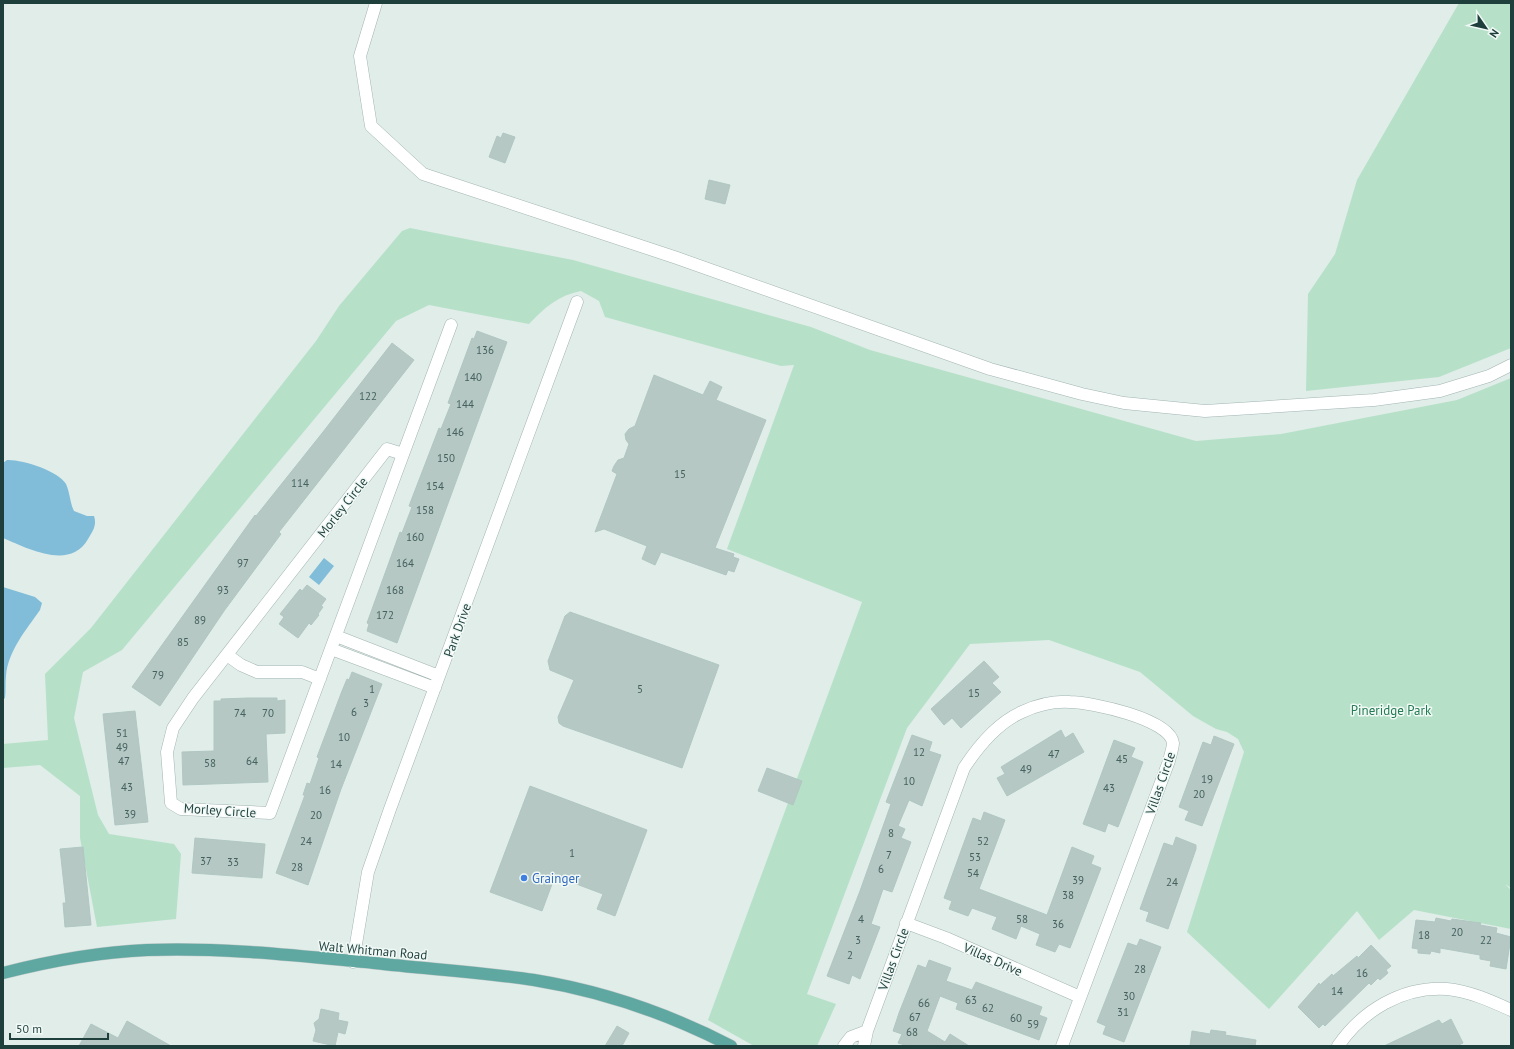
<svg xmlns="http://www.w3.org/2000/svg" width="1514" height="1049" font-family="'PT Sans',sans-serif">
<style>
.green{fill:#b6e1c8}
.water{fill:#81bdd9}
.building{fill:#b5c8c3;stroke:#b1c7c2}
.lines{fill:none;stroke-linecap:round;stroke-linejoin:round}
.minor-casing{stroke:#a2b5b2;stroke-width:13}
.major-casing{stroke:#c0c9c8;stroke-width:13}
.minor{stroke:#fff;stroke-width:12}
.major{stroke:#5fa8a1;stroke-width:12}
.shop-dot{fill:#3f7fe0;stroke:#f1f9f6;stroke-width:1.5}
.labels{text-anchor:middle;stroke-width:3;stroke-linejoin:round;paint-order:stroke}
.number-label{font-size:11px;fill:#44615e}
.street-label{font-size:13px;fill:#1e3f3c;stroke:#f1f9f6}
.park-label{font-size:13px;fill:#247b53;stroke:#f1f9f6}
.shop-label{font-size:13px;fill:#366cbe;stroke:#f1f9f6;text-anchor:start}
</style>
<rect width="100%" height="100%" fill="#e0ede9"/>
<path class="green" d="M1459,3h52v345l-72,29 -133,14 2,-97 27,-40 22,-74z
M410,228l163,32 238,67 59,23 326,91 85,-7 176,-34 54,-22v510l-6,-4 6,6v39l-97,-19 -35,30 -22,-29 -88,98 -82,-77 57,-180 -6,-13 -11,-7 -11,-3 -23,-13 -53,-44 -91,-32 -79,4 -63,84 -100,266 29,10 -19,42h-63l-46,-26 154,-418 -135,-53 67,-184 -13,1 -176,-49 -6,-16 -18,-10c-22,4 -37,17 -52,33l-100,-19 -33,16 -274,329 -39,22 -9,46 24,97 11,19 65,10 7,10 -5,65 -79,8 -17,-89v-42l-40,-31 -37,3v-24l45,-4 -3,-66 46,-46 225,-287 23,-35 63,-75z"/>
<path class="water" d="M7,460c14,-1 52,11 59,24 4,9 4,19 8,27l13,5h7c3,9 -1,15 -6,23 -18,32 -61,9 -85,-1v-75z
M324,558l10,8 -15,19 -10,-8z
M3,587l32,10 7,6 -2,7c-14,20 -32,41 -34,66 -1,7 0,15 -1,22l-2,2z"/>
<path class="building" d="M503,133l12,4 -10,26 -16,-6 8,-21 4,2z
M709,180l21,5 -5,19 -20,-5z
M477,331l30,11 -110,301 -30,-12 2,-7 -2,-1 33,-91 2,1 10,-26 -3,-1 30,-78 2,1 10,-25 -3,-1 24,-65 2,1z
M392,343l22,17 -135,172 2,2 -57,77 -64,95 -28,-19 123,-172 1,1 67,-84z
M654,375l49,20 7,-14 12,6 -6,13 50,20 -51,128 19,6 -1,3 6,2 -5,13 -6,-2 -2,5 -65,-23 -6,13 -13,-6 5,-13 -43,-17 -9,3 22,-58 -5,-3 2,-5 4,-6 6,-2 5,-14 -3,-4 -1,-6 4,-5 6,-3z
M307,585l19,14 -5,7 2,1 -5,7 1,1 -8,10 -2,-2 -11,15 -19,-14 5,-7 -4,-3 20,-25 2,2z
M570,612l149,53 -37,103 -119,-42 -4,-3 -1,-6 16,-37 -24,-10 -2,-9 17,-45z
M984,661l15,16 -7,6 9,9 -40,36 -9,-10 -8,7 -13,-16z
M352,672l30,12 -41,105 -33,96 -32,-12 29,-78h-2l4,-12 3,1 9,-26 -2,-1 25,-66 5,-12 2,1z
M248,698h29v3l8,-1v33l-19,1 2,48 -85,3 -1,-33 32,-1v-50h7v-2z
M135,711l13,111 -33,3 -12,-111z
M1061,730l4,8 8,-5 11,19 -77,44 -10,-18 8,-4 -4,-7z
M912,735l20,7 -3,9 12,4 -19,51 -13,-6 -11,26 7,3 -4,9 10,4 -19,50 -9,-3 -12,35 9,3 -20,52 -8,-4 -3,9 -22,-8 33,-85 31,-87 -5,-2z
M1214,736l20,8 -32,82 -17,-6 4,-9 -10,-4 24,-65 8,3z
M1114,740l21,8 -4,9 12,5 -25,65 -10,-4 -3,9 -22,-8z
M767,768l35,13 -9,24 -35,-14z
M530,786l117,44 -32,86 -18,-7 6,-15 -48,-18 -13,35 -52,-19z
M984,812l21,8 -26,69 68,26 25,-68 22,9 -3,8 10,4 -31,80 -11,-4 -4,8 -19,-7 4,-11 -19,-8 -5,13 -24,-10 5,-12 -25,-9 -4,8 -19,-7 3,-8 -8,-3 18,-50 11,-30 8,3z
M1176,837l20,8v4l-28,80 -22,-8 3,-9 -9,-3 24,-66 9,3z
M195,838l70,6 -3,34 -70,-5z
M83,847l8,78 -26,2 -2,-24h3l-6,-54z
M1436,918l15,3 1,-2 29,4 -1,2 17,3 -1,5 15,4 -5,32 -16,-3 1,-5 -11,-2v-4l-40,-7v5l-9,-2 -1,3 -12,-1v-4l-6,-1 4,-28 19,2z
M1140,939l21,8 -37,95 -21,-8 3,-8 -9,-4 31,-79 9,3z
M1371,945l20,21 -5,4 2,3 -8,7 -2,-2 -7,7 -2,-2 -44,43 -2,-2 -4,4 -21,-21 21,-24 1,2 12,-11 1,2 24,-20 1,2z
M929,960l22,8 -5,13 26,9 4,-8 66,25 -3,8 8,3 -8,22 -83,-31 2,-6 -18,-7 -13,35 18,11 5,-8 19,12h-61l-10,-3 4,-9 -9,-3 6,-18 19,-48 8,3z
M321,1009l18,4 -1,7 10,2 -3,12 -7,-2 -3,14 -22,-5 3,-11 -2,-7 5,-4z
M1451,1019l12,24 -6,3h-73l55,-26 3,4z
M127,1021l44,25h-92l12,-22 27,14z
M617,1026l12,7 -7,13h-17z
M1211,1030l15,2 -1,3 31,5 -1,6h-65l2,-15 18,3z"/>
<g class="lines">
<g class="minor-casing">
<path id="minor" d="M376,3l-16,53 11,70 52,48 254,84 313,111 92,25 42,9 81,8 169,-11 66,-9 49,-15 22,-11
M403,454l-16,-5 -194,249 -20,30 -6,24 4,51 10,6 89,4 181,-488
M336,636l103,40
M331,649l104,39
M227,655l14,10 16,7h45l18,7
M906,923l40,15 134,59
M353,962l15,-90 22,-63 187,-507
M844,1046l7,-9 16,-6
M864,1046l3,-15 97,-263c15,-23 33,-45 58,-56 15,-7 32,-11 48,-10 21,0 100,17 103,41 0,5 -3,13 -4,18l-107,285
M1338,1046c24,-35 64,-60 109,-57 22,2 44,12 64,21"/>
</g>
<g class="major-casing">
<path id="major" d="M3,973c47,-12 95,-21 144,-23 75,-3 152,6 227,13 53,6 107,9 160,17 68,11 135,34 197,66"/>
</g>
<use href="#minor" class="minor"/>
<use href="#major" class="major"/>
</g>
<circle class="shop-dot" cx="524" cy="878" r="4"/>
<g class="labels">
<g class="number-label">
<text x="485" y="354">136</text>
<text x="473" y="381">140</text>
<text x="368" y="400">122</text>
<text x="465" y="408">144</text>
<text x="455" y="436">146</text>
<text x="446" y="462">150</text>
<text x="680" y="478">15</text>
<text x="300" y="487">114</text>
<text x="435" y="490">154</text>
<text x="425" y="514">158</text>
<text x="415" y="541">160</text>
<text x="243" y="567">97</text>
<text x="405" y="567">164</text>
<text x="223" y="594">93</text>
<text x="395" y="594">168</text>
<text x="385" y="619">172</text>
<text x="200" y="624">89</text>
<text x="183" y="646">85</text>
<text x="158" y="679">79</text>
<text x="372" y="693">1</text>
<text x="640" y="693">5</text>
<text x="974" y="697">15</text>
<text x="366" y="707">3</text>
<text x="354" y="716">6</text>
<text x="240" y="717">74</text>
<text x="268" y="717">70</text>
<text x="122" y="737">51</text>
<text x="344" y="741">10</text>
<text x="122" y="751">49</text>
<text x="919" y="756">12</text>
<text x="1054" y="758">47</text>
<text x="1122" y="763">45</text>
<text x="124" y="765">47</text>
<text x="252" y="765">64</text>
<text x="210" y="767">58</text>
<text x="336" y="768">14</text>
<text x="1026" y="773">49</text>
<text x="1207" y="783">19</text>
<text x="909" y="785">10</text>
<text x="127" y="791">43</text>
<text x="1109" y="792">43</text>
<text x="325" y="794">16</text>
<text x="1199" y="798">20</text>
<text x="130" y="818">39</text>
<text x="316" y="819">20</text>
<text x="891" y="837">8</text>
<text x="306" y="845">24</text>
<text x="983" y="845">52</text>
<text x="572" y="857">1</text>
<text x="889" y="859">7</text>
<text x="975" y="861">53</text>
<text x="206" y="865">37</text>
<text x="233" y="866">33</text>
<text x="297" y="871">28</text>
<text x="881" y="873">6</text>
<text x="973" y="877">54</text>
<text x="1078" y="884">39</text>
<text x="1172" y="886">24</text>
<text x="1068" y="899">38</text>
<text x="861" y="923">4</text>
<text x="1022" y="923">58</text>
<text x="1058" y="928">36</text>
<text x="1457" y="936">20</text>
<text x="1424" y="939">18</text>
<text x="858" y="944">3</text>
<text x="1486" y="944">22</text>
<text x="850" y="959">2</text>
<text x="1140" y="973">28</text>
<text x="1362" y="977">16</text>
<text x="1337" y="995">14</text>
<text x="1129" y="1000">30</text>
<text x="971" y="1004">63</text>
<text x="924" y="1007">66</text>
<text x="988" y="1012">62</text>
<text x="1123" y="1016">31</text>
<text x="915" y="1021">67</text>
<text x="1016" y="1022">60</text>
<text x="1033" y="1028">59</text>
<text x="912" y="1036">68</text>
</g>
<g class="street-label">
<text transform="translate(342 507) rotate(-52)" y="5">Morley Circle</text>
<text transform="translate(457 630) rotate(-70)" y="5">Park Drive</text>
<text transform="translate(1160 783) rotate(-71)" y="5">Villas Circle</text>
<text transform="translate(220 810) rotate(4)" y="5">Morley Circle</text>
<text transform="translate(373 950) rotate(5)" y="5">Walt Whitman Road</text>
<text transform="translate(893 959) rotate(-70)" y="5">Villas Circle</text>
<text transform="translate(993 959) rotate(24)" y="5">Villas Drive</text>
</g>
<g class="park-label">
<text x="1391" y="715">Pineridge Park</text>
</g>
<g class="shop-label">
<text x="532" y="883">Grainger</text>
</g>
</g>
<rect width="1514" height="1049" fill="none" stroke="#1e3f3c" stroke-width="8"/>
<g transform="translate(1486 28) rotate(124)" stroke="#f1f9f6" stroke-width="3" paint-order="stroke">
<path d="M0-3L7 15L0 10L-7 15Z" fill="#1e3f3c"/>
<text y="-6" font-size="11" font-weight="bold" text-anchor="middle" fill="#1e3f3c">N</text>
</g>
<path d="M10 1033v6h98v-6" fill="none" stroke="#1e3f3c" stroke-width="2"/>
<text x="16" y="1033" font-size="12" fill="#1e3f3c" stroke="#f1f9f6" stroke-width="3" paint-order="stroke">50 m</text>
</svg>
